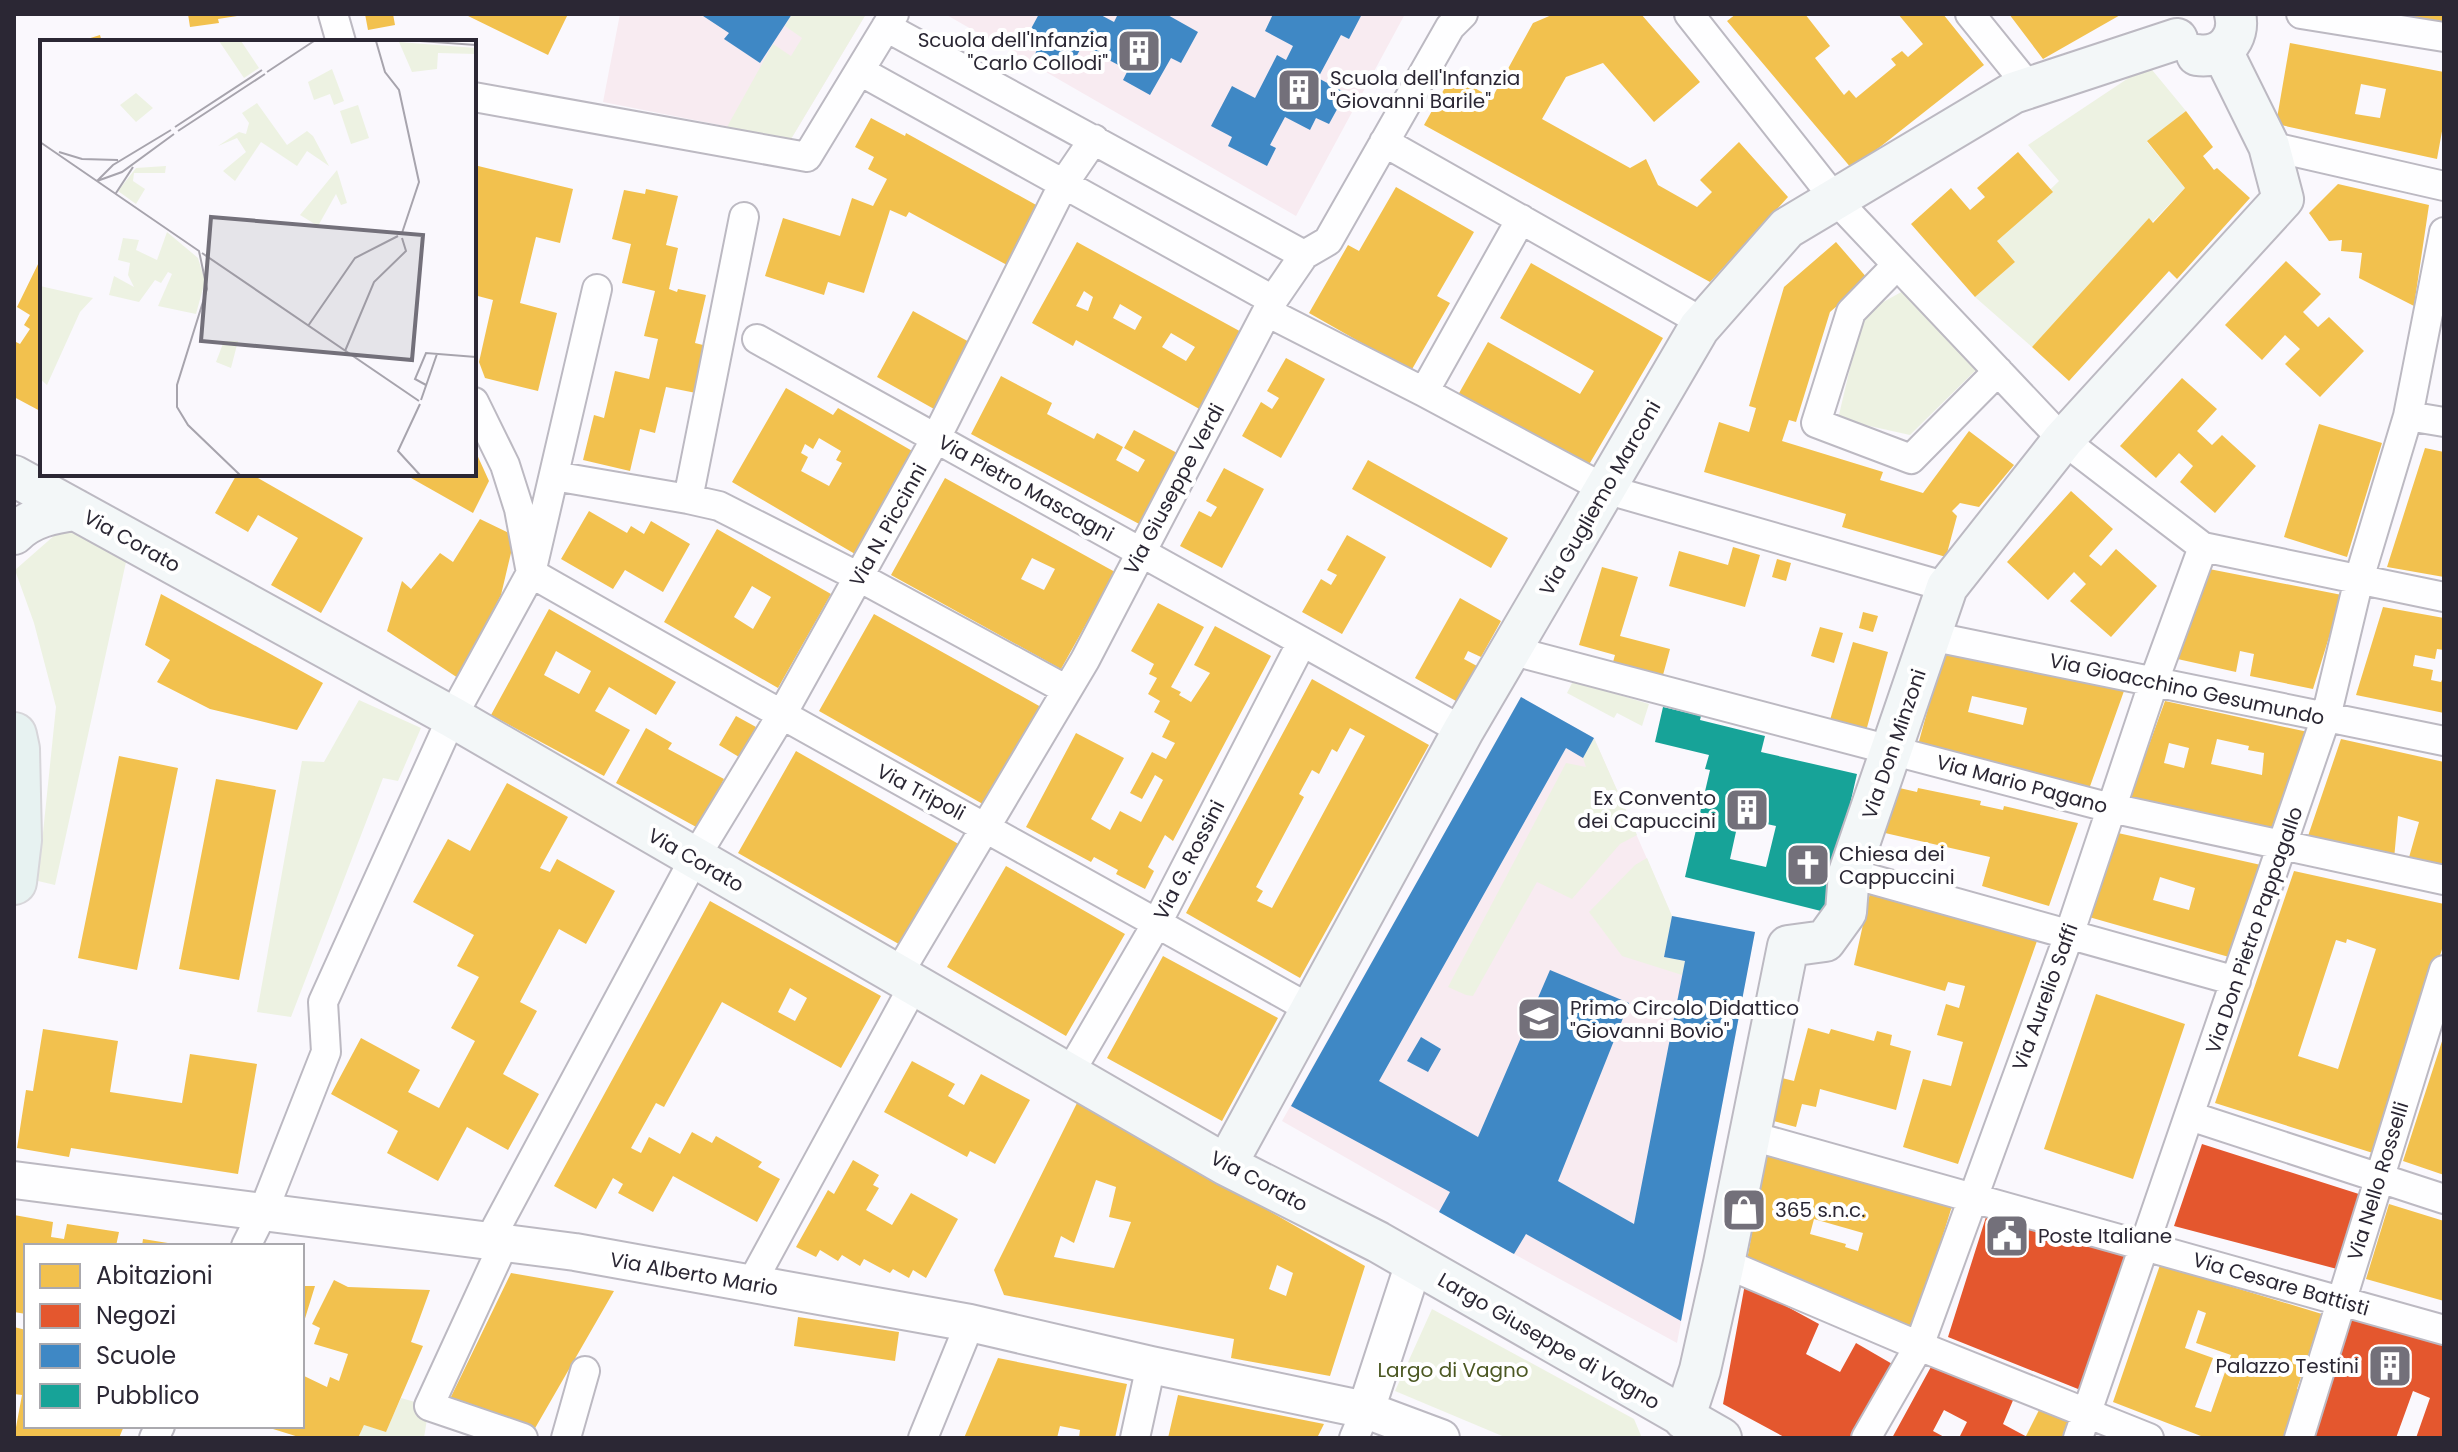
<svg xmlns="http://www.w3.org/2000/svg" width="2458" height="1452" font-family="Poppins,sans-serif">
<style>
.education{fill:#f8ebf1}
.green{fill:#edf2e2}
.homes{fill:#f2c14e;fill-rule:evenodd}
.shops{fill:#e4572e}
.schools{fill:#3f88c5}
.public{fill:#17a398;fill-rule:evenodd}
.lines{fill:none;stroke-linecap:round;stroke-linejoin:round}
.minor-casing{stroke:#bcb9c2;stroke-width:32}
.tertiary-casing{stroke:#bcb9c2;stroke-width:40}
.secondary-casing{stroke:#bcb9c2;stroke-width:44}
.primary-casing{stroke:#d7d6da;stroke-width:48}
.minor{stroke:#fefeff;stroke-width:28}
.tertiary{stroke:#fefeff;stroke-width:36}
.secondary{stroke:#f3f7f8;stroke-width:40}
.primary{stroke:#e7f2f1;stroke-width:44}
.labels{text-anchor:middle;stroke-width:8;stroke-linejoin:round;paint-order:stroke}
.poi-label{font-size:20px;fill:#2b2734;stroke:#fff;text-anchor:start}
.street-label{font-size:20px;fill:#2b2734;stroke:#fff}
.park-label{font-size:20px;fill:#4c5823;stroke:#fff}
.inset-road{fill:none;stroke:#a7a4ad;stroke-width:2}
.view{fill:#73707a;fill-opacity:0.15;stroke:#73707a;stroke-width:4}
.inset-edge{fill:none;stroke:#2b2734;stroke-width:4}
</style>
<rect width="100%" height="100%" fill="#faf8fd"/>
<path class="education" d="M620,14h246l-75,125 -188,-37z
M945,14h460l-109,202z
M1521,697l73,41 78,178 83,16 -78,411 -163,-89 -232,-133z"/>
<path class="green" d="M792,14h74l-75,125 -64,-12 46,-83 18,12 11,-18 -17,-12z
M2148,65l38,46 -39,31 38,46 -153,159 -57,-50 40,-35 -18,-21 62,-60 -31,-36z
M1905,290l75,76 -70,69 -72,-16 25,-106z
M64,527l62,35 -71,323 -17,-4 18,-174 -22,-84 -19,-53z
M1573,681l76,23 -7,22 -25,-13 -3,5 -47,-25z
M359,700l62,28 -23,53 -15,-3 -92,239 -34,-5 45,-251 22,1z
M1594,738l43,97 -17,9 -48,55 -35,-17 -64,114 -7,-1 -18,-8 118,-224 20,4 -3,-9z
M1647,858l25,58 -8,41 21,4 -3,14 -60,-19 -33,-44 46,-47z
M1432,1309l202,110 8,19h-135l-112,-47z
M401,1398l28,8 -5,32h-66l6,-13 22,6z"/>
<path class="homes" d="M188,14h49v2l-19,3 1,4 -29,4z
M365,14h28l2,11 -27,5z
M464,14h104l-20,41z
M1554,14h87l59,68 -46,40 -51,-59 -37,14 -24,42 88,49 16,-9 12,26 39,22 15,-15 -12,-12 39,-38 49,55 -78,85 -286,-157 28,-50 40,23 41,-75z
M1736,14h69l25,32 -15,12 29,37 5,-5 7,8 40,-33 -5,-6 11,-8 6,6 15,-13 -25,-30h45l41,51 -132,104 -125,-148z
M2009,14h113l-79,45z
M2399,14h45v10l-45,-9z
M100,35l2,7h-21v-1z
M2290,43l154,29v48l-7,39 -161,-35zM2361,84l25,5 -6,29 -25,-4z
M2186,111l27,36 -10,9 11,14 3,-2 33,30 -73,81 -8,-8 -100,110 -37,-34 117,-129 4,5 32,-35 -38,-47z
M871,118l34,18 1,-3 132,73 -31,59 -98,-53 -3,5 -16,-7 -26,83 -36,-11 -4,13 -59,-19 18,-58 57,18 12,-38 21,8 14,-27 -19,-10 6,-12 -19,-10z
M2018,152l35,40 -56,49 18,21 -40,35 -64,-73 40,-36 19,22 15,-13 -8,-9z
M474,165l99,24 -13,54 -24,-6 -16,66 37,10 -19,78 -53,-13 -6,-16 14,-62 -19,-5z
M2338,184l91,21 -15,101 -55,-28 3,-25 -21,-2 1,-11 -13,1 -20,-28z
M1396,187l78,45 -37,64 13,7 -39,68 -102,-58 39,-68 11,6z
M646,189l32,7 -12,49 12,3 -9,41 8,3 1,-3 28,6 -11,48 12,3 -11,47 -30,-6 -11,46 -15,-4 -10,42 -47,-11 11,-45 10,3 11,-47 34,8 9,-40 -14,-3 11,-45 -33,-8 9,-39 -19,-5 12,-49 21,4z
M1077,242l168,92 -42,77 -127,-71 -3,6 -41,-23zM1084,291l9,6 -5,14 -12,-5zM1120,304l22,13 -7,13 -22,-12zM1171,333l24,14 -9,14 -24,-14z
M1836,242l32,37 -38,33 -34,110 -7,-2 -7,21 101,31 -3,8 43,13 46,-62 45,34 -35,42 -19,-4 -8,8 5,5 -11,41 -104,-30 4,-13 -142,-42 15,-50 30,10 7,-24 -7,-2 35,-119z
M42,256v156l-28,-15v-56l6,3 10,-15 -6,-4 6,-10 -13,-8z
M2286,261l35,33 -18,18 15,15 11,-10 35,34 -44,46 -35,-33 15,-15 -15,-14 -23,25 -37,-35z
M1531,263l132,75 -76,130 -129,-73 30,-53 92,52 14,-23 -94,-53z
M913,311l58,32 -37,66 -57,-32z
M1286,358l39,21 -44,79 -39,-22 19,-34 11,7 7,-11 -12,-7z
M1001,376l51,27 -5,11 47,25 3,-6 26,14 -7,13 22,12 7,-12 -21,-12 10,-18 45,24 -38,71 -170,-91z
M2182,378l35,31 -20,22 15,14 10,-10 34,31 -41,47 -35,-31 13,-16 -14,-13 -23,25 -36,-32z
M786,388l47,27 5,-7 76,44 -59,102 -123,-72zM819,438l22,13 -5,9 6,3 -13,23 -28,-15 7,-14 -7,-4 4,-9 8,5z
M2319,424l63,19 -35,114 -63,-20z
M474,448l15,33 -16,32 -69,-39h70z
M2425,448l19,4v125l-57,-10z
M1368,460l140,78 -17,30 -139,-79z
M1224,468l40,21 -42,79 -42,-22 19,-35 12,6 6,-10 -11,-6z
M237,474h14l112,64 -42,75 -50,-28 27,-47 -40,-23 -10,17 -33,-19z
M945,478l170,94 -54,97 -170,-94zM1032,558l23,11 -11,21 -23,-11z
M2071,491l42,38 -24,27 12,10 15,-17 41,37 -46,51 -41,-36 16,-17 -12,-12 -26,28 -41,-38z
M589,511l38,22 4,-7 13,8 7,-13 39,23 -27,48 -38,-22 -12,19 -52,-30z
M480,519l35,17 -14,59 -43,83 -71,-47 15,-50 9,8 29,-36 13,9z
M717,529l114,65 -53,94 -114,-66zM752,586l19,11 -18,32 -19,-12z
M1347,535l39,22 -44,77 -40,-22 19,-33 10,6 6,-10 -10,-5z
M1733,547l27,8 -15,52 -76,-21 10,-35 49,14z
M1777,559l14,4 -5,18 -14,-4z
M1602,567l36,10 -18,59 50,13 -7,26 -25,-7 -2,8 -21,-5 2,-9h-4l2,-7 -36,-10z
M2204,568l138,27 -29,94 -63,-13 4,-22 -14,-3 -4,21 -63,-14z
M161,594l162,89 -26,47 -87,-21 -53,-27 13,-22 -25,-15z
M1460,598l41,23 -20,36 -13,-6 -4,8 13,7 -21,35 -41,-23z
M1158,603l46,24 -33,60 10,5 -2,3 12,7 19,-29 -16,-8 21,-39 56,30 -98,185 -8,-6 -17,32 6,4 -9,18 -29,-15 2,-4 -24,-13 -3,5 -65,-35 50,-94 48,25 -33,61 19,11 10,-19 21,11 22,-42 -8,-5 -13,24 -12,-6 22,-41 14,7 9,-16 -13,-6 8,-16 -16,-9 6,-11 -12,-7 9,-16 -8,-4 5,-10 -23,-13z
M2383,607l61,11v32l-7,-1 -2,10 -20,-4 -2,11 20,4 -2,10 10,2 3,-7v38l-88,-18z
M549,609l127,73 -20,33 -47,-28 -14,24 35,19 -26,46 -113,-61zM556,651l35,20 -12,23 -35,-19z
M1863,612l15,4 -5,16 -14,-4z
M874,614l167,93 -53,100 -169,-96z
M1820,627l23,6 -9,30 -23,-7z
M1853,642l35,10 -22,79 -36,-11z
M1944,651l180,40 -36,101 -172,-40zM1972,696l55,12 -4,17 -55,-13z
M1312,679l117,66 -129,233 -114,-65zM1350,728l15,8 -93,172 -15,-7 6,-10 -7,-4 48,-90 -5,-3 13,-24 7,4 13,-25 5,3z
M2165,701l143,31 -34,100 -145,-32zM2217,739l32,7 -1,4 16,3 -2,22 -51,-11zM2169,743l20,5 -5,20 -20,-5z
M736,716l20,11 -17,30 -20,-12z
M646,728l26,15 -4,6 56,30 -26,49 -82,-45z
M2341,739l103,23v107l-36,-8 11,-39 -21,-6 -4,43 -87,-20z
M796,751l166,95 -58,101 -166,-94z
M119,756l59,12 -41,202 -59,-12z
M216,779l60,11 -37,190 -60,-11z
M507,783l61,34 -28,51 10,4 7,-13 58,32 -29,53 -27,-15 -39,73 17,9 -34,63 36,20 -31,56 -41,-23 -29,54 -51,-28 11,-22 -67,-37 30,-56 59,32 -12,22 31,16 36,-67 -24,-13 28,-51 -22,-11 17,-31 -61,-33 35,-63 22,12z
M1895,787l22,5 1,-4 63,13 -1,4 23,5 1,-4 74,17 -29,83 -67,-20 8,-29 -105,-24z
M2118,833l143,32 -32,92 -140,-40zM2160,877l35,11 -6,22 -36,-10z
M1006,866l119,68 -59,102 -119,-69z
M2294,871l150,33v39l-68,211 -161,-51zM2347,939l29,10 -38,120 -40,-13 38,-116 10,3z
M1870,893l167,48 -79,223 -55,-17 20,-68 28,7 12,-44 -26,-7 9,-31 13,4 6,-22 -17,-4 -3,9 -91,-26z
M710,901l171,95 -40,72 -119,-66 -58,105 -8,-4 -25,45 10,5 8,-16 31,17 12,-22 20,11 4,-7 46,26 -4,5 22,12 -23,43 -84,-46 -20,36 -35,-19 5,-9 -10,-6 -17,31 -42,-23zM790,988l17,10 -12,23 -17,-9z
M1163,956l115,62 -56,103 -115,-63z
M2096,994l89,30 -52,155 -89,-30z
M1808,1028l21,6 2,-5 43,12 3,-10 15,4 -2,10 21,6 -15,59 -76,-21 -4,18 -14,-3 -6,23 -30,-8 12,-42 16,4z
M43,1029l75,12 -8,51 72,11 8,-49 67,10 -19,110 -167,-26 -2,9 -52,-9 9,-58 7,1z
M2444,1035v140l-41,-14z
M912,1061l43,23 -7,12 16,9 17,-31 49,26 -35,64 -25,-13 -3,6 -83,-45z
M1078,1101l287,165 -35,110 -99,-18 3,-19 -230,-44 -10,-25zM1096,1180l20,7 -7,30 22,5 -17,46 -60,-11 7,-21 13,7zM1277,1265l16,8 -7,23 -17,-7z
M1766,1155l187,48 -39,124 -167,-67zM1814,1219l49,14 -5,18 -13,-4 1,-3 -36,-10z
M853,1160l26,15 -6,10 6,3 -13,22 26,15 19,-32 47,26 -32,59 -13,-8 -4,8 -16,-9 -3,4 -26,-14 -4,7 -18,-11 -4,6 -18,-11 -4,7 -20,-10 32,-57 6,4z
M2389,1204l55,17v80l-78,-22z
M14,1215l39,7 -2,15 13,2 3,-15 52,8 -3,14h-90v68l-12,-2z
M143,1239l31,5v2h-32z
M2160,1265l162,49 -25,75 3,1 -15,48h-79l-93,-36zM2198,1310l8,3 -10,30 35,12 -20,57 -16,-5 18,-49 -28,-10z
M511,1273l103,18 -80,139 -85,-29z
M334,1280l14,7 82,3 -19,52 12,4 -37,86 -22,-7 -6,13h-56l-29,-9 1,-3h28v-51l25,12 3,-10 9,4 9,-27 -34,-10 6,-16 -8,-4z
M302,1286h13l-12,39h-1z
M798,1317l101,15 -4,29 -101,-15z
M14,1327l12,3v96h98l-5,12h-105l8,-43 -8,-1z
M998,1358l129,26 -12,54h-36l1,-8 -20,-4 -3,12 -43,-2 -50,2z
M1178,1395l146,29 -7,14h-149z
M2040,1408l32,13 -5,17 -41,-2z"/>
<path class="shops" d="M2202,1144l160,51 -25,74 -163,-43z
M1986,1217l144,40 -47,134 -135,-54z
M1745,1284l74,40 -13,30 34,18 16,-29 38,22 -40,73h-68l-63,-34z
M2352,1315l92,27v96h-28l14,-40 -17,-7 -17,47h-81z
M1932,1365l82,33 -11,26 26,14h-70l8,-16 -23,-12 -11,21 13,7h-54z"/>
<path class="schools" d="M700,14h92l-32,49 -36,-24 5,-6z
M1039,14h60l15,8 4,-8h48l32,18 -17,31 -10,-5 -21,37 -27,-15 5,-10 -46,-24 -15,28 -33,-18 6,-12 -13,-8z
M1273,14h89l-13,25 -8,-4 -23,43 28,15 -17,31 -13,-6 -6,12 -25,-13 -15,28 6,3 -9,18 -39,-20 4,-9 -21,-11 21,-40 23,12 22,-43 9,5 7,-14 -28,-15z
M1521,697l73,41 -11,20 -17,-10 -187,333 99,56 72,-167 79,33 -71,178 76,43 51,-263 -21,-4 8,-41 83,16 -74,389 -155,-87 -12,20 -2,-1 -73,-41 11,-20 -159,-86z
M1421,1037l20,12 -13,23 -21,-11z"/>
<path class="public" d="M1663,707l38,9 -1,4 65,16 -4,16 96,22 -32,138 -140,-35 25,-107 -5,-1 4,-14 -54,-13zM1739,818l37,8 -10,41 -36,-8z"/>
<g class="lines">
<g class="minor-casing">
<path id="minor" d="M333,14l8,28
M1689,14l146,185 228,241 140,107 241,50
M1970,14l59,73
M2301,14l143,23
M886,27l418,228
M860,71l413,229
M474,97l333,60 87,-143
M1384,142l320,181
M2269,146l175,40
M1897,265l-46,47 -35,111 95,36 87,-88
M597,289l-66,284c259,148 521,291 781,437
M1267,312l157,80 181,97 342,98
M757,339l706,392
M1424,392l97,-173
M2408,416l36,6
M554,476l134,23 56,-282
M688,499l31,7 140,71 208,113
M1930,636l514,105
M1510,650l601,158 333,72
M1849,873l387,108
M897,976l188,-316 188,-360 31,-45 24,-14 122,-214 13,-13
M1069,1074l88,-151 145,-281
M2190,1116l254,83
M1748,1135l696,195
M489,1241l205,-382 87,-143 155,-278 128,-255 30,-44
M504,1243l-75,163 94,32
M246,1246l17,-34 63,-160 -3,-50 129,-285 79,-144 -12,-64 -14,-44 -31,-63
M1724,1263l195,83 230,92
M751,1284l163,-299
M154,1438l6,-12
M566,1438l19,-67
M923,1438l47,-115
M1135,1438l16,-73
M1354,1438l12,-28
M1866,1438l53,-92 150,-411 85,-254 49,-134
M2078,1438l248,-721 33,-138 49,-163 36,-184
M2299,1438l145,-468"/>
</g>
<g class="tertiary-casing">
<path id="tertiary" d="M14,1180l561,72 395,71 181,42 215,45 75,28
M1366,1410l48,-147"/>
</g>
<g class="secondary-casing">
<path id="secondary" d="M2197,55c25,4 44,-16 38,-41
M14,476l438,241 774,448 152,77 343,196
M14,534c17,-17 39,-21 62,-24
M1226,1165l237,-434 236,-403 88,-100 226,-135 164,-54
M1684,1419l16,-49 24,-107 64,-317 37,-5 21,-29 3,-39 98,-286 116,-147 220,-241 -14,-53 -47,-95"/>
</g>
<g class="primary-casing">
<path id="primary" d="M14,735l3,14 2,91 -5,42"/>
</g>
<use href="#minor" class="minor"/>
<use href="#tertiary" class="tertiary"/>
<use href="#secondary" class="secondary"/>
<use href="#primary" class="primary"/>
</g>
<defs>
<g id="building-square" transform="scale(2.3)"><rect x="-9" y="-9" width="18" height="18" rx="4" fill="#73707a" stroke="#fff"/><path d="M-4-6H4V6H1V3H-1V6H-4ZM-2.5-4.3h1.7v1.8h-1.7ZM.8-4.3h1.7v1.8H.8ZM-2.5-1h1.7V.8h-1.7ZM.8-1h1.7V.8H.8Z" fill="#fff"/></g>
<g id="church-square" transform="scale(2.3)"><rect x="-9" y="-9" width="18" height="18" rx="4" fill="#73707a" stroke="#fff"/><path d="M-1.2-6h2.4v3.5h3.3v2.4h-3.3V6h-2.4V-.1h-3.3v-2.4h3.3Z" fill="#fff"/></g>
<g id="school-square" transform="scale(2.3)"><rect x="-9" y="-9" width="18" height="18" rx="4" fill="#73707a" stroke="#fff"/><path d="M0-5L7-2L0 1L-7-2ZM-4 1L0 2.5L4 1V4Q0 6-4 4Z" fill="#fff"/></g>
<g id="shop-square" transform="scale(2.3)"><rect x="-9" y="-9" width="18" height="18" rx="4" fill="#73707a" stroke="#fff"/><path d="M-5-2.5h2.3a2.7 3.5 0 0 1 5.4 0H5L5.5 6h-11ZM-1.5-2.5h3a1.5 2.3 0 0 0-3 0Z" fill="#fff"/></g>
<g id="civic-square" transform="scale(2.3)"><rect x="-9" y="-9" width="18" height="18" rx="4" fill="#73707a" stroke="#fff"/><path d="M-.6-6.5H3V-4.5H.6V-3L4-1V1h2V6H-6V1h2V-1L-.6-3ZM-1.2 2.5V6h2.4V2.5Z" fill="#fff"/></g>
</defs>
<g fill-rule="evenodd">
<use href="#building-square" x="1139" y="51"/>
<use href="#building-square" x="1299" y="90"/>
<use href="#building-square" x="1747" y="810"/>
<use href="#church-square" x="1808" y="865"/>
<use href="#school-square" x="1539" y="1019"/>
<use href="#shop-square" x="1744" y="1210"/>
<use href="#civic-square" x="2007" y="1236"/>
<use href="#building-square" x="2390" y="1366"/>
</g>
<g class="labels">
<g class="poi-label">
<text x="1108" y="47" text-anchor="end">Scuola dell'Infanzia<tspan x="1108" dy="23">"Carlo Collodi"</tspan></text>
<text x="1330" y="85">Scuola dell'Infanzia<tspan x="1330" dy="23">"Giovanni Barile"</tspan></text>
<text x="1716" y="805" text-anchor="end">Ex Convento<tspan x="1716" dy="23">dei Capuccini</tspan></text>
<text x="1839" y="861">Chiesa dei<tspan x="1839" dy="23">Cappuccini</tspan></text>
<text x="1570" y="1015">Primo Circolo Didattico<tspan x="1570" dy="23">"Giovanni Bovio"</tspan></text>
<text x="1775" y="1217">365 s.n.c.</text>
<text x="2038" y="1243">Poste Italiane</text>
<text x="2359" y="1373" text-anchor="end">Palazzo Testini</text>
</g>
<g class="street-label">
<text transform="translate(1026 488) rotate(29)" y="7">Via Pietro Mascagni</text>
<text transform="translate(1174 489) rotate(-62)" y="7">Via Giuseppe Verdi</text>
<text transform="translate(1600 498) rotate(-60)" y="7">Via Gugliemo Marconi</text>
<text transform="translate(888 525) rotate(-61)" y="7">Via N. Piccinni</text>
<text transform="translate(132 541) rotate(29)" y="7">Via Corato</text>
<text transform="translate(2187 689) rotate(12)" y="7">Via Gioacchino Gesumundo</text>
<text transform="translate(1894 744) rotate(-71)" y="7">Via Don Minzoni</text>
<text transform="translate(2022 784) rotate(15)" y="7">Via Mario Pagano</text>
<text transform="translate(921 792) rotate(28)" y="7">Via Tripoli</text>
<text transform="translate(696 860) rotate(30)" y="7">Via Corato</text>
<text transform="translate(1189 860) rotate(-63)" y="7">Via G. Rossini</text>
<text transform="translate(2254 930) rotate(-71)" y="7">Via Don Pietro Pappagallo</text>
<text transform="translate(2045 997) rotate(-70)" y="7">Via Aurelio Saffi</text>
<text transform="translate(1259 1181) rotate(28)" y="7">Via Corato</text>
<text transform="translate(2378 1181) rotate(-73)" y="7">Via Nello Rosselli</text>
<text transform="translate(694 1274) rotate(10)" y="7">Via Alberto Mario</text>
<text transform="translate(2281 1284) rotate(16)" y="7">Via Cesare Battisti</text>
<text transform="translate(1549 1341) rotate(30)" y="7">Largo Giuseppe di Vagno</text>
</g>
<g class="park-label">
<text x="1453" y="1377">Largo di Vagno</text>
</g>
</g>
<g transform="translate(40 40)">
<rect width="436" height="436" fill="#faf8fd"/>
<path d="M179,1h22l18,27 -15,10zM359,2l77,6v6l-38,-1 -1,16 -25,3zM292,29l12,32 -10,4 -4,-11 -16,6 -6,-18zM96,53l17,15 -17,14 -16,-17zM217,63l30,42 20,-14 6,5 16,30 -22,-15 -10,15 -36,-24 -26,39 -12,-10 23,-19 -9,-14 -19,8 21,-14 7,2 3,-11 -7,-10zM318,65l11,33 -18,6 -11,-33zM126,126l-1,7h-31l-1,8 12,8 -9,15 -18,-13 18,-23zM297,130l10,33 -6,2 -5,-11 -18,32 -18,-11zM127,192l31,26 7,23 -9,33 -38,-8 14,-32 -4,-2 -7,11 -6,-3 -16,22 -30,-7 5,-19 20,11 -6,-12 2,-12 -12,-3 5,-22 16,2 -3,10 21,10zM0,246l53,12 -13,14 -33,73 -7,-6zM184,301h14l-7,27 -15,-6z" fill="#edf2e2"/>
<path class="inset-road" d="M336,1l9,31 14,18 20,92 -17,51M380,1l56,4M227,32l47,-31M135,87l87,-57M138,91l87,-57M0,102l159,109 8,38 -30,96v22l11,18 52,50M19,112l23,7 36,1M57,141l16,-16 58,-35M57,141l25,-9 52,-38M76,153l17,-26M162,213l217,148M268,286l47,-68 43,-22M305,311l29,-69 32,-31 -4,-13M386,345l-11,-6 11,-26 50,4M381,360l16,-46M380,364l-22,47 22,24"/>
<path class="view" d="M171,177l212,18 -11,125 -211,-19z"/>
<rect width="436" height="436" class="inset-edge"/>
</g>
<rect width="2458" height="1452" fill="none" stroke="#2b2734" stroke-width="32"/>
<rect x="24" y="1244" width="280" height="184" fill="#ffffff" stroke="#aaa9ae" stroke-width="2"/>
<rect x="40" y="1264" width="40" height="24" fill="#f2c14e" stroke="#aaa9ae" stroke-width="2"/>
<text x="96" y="1284" font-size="24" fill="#2b2734">Abitazioni</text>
<rect x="40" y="1304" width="40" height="24" fill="#e4572e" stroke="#aaa9ae" stroke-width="2"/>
<text x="96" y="1324" font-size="24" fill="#2b2734">Negozi</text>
<rect x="40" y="1344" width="40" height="24" fill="#3f88c5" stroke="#aaa9ae" stroke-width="2"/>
<text x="96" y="1364" font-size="24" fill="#2b2734">Scuole</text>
<rect x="40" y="1384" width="40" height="24" fill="#17a398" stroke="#aaa9ae" stroke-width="2"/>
<text x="96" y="1404" font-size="24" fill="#2b2734">Pubblico</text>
</svg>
